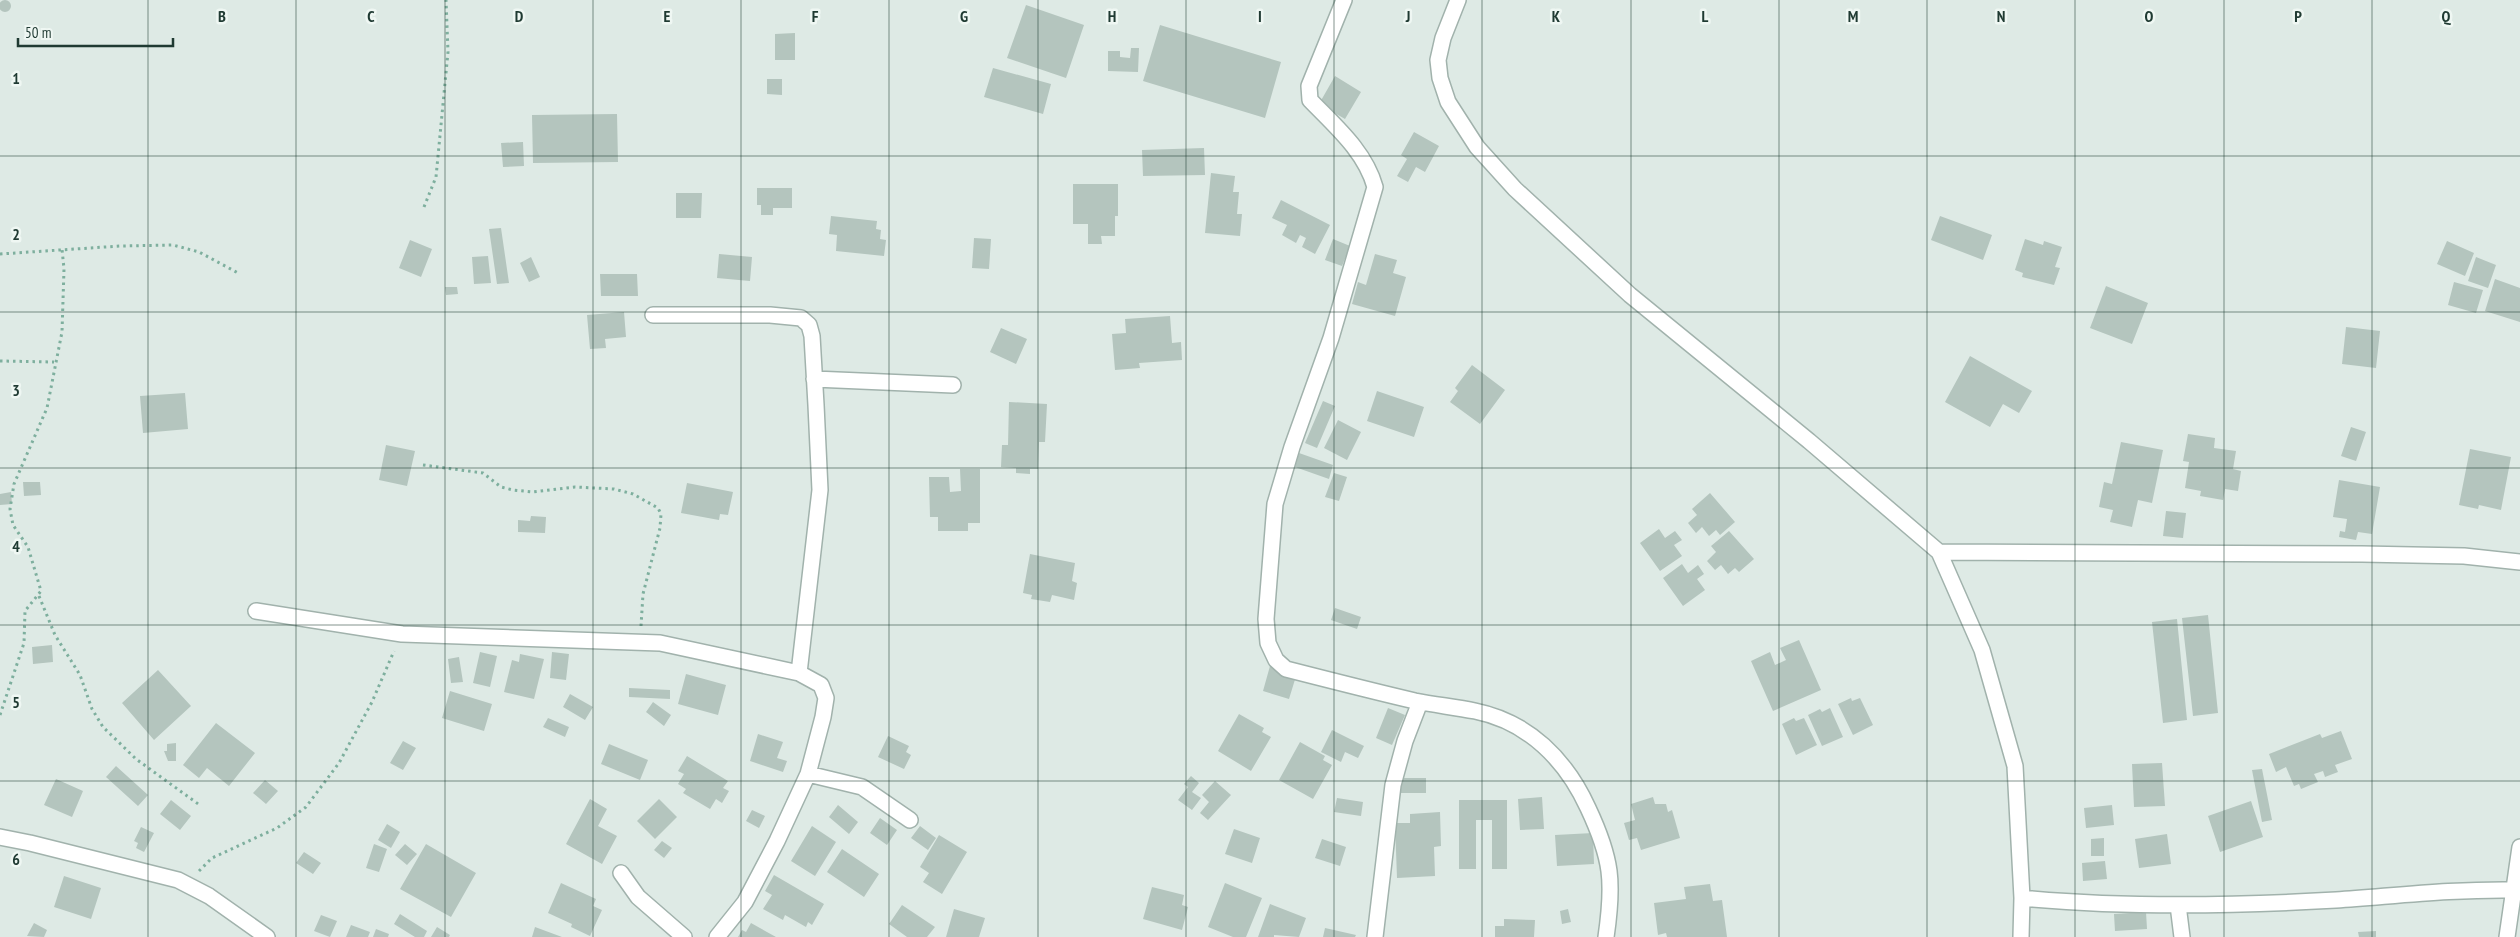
<svg xmlns="http://www.w3.org/2000/svg" width="2520" height="937" font-family="'PT Sans Narrow',sans-serif">
<style>
.building{fill:#b4c5be}
.lines{fill:none;stroke-linecap:round;stroke-linejoin:round}
.minor-casing{stroke:#a1b2ac;stroke-width:18}
.path{stroke:#7eaf9e;stroke-width:3;stroke-dasharray:2.5 4;stroke-linecap:butt}
.minor{stroke:#fff;stroke-width:15}
.grid{fill:none;stroke:#1f3a32;stroke-width:1;stroke-opacity:0.55}
.grid-label{font-size:16px;text-anchor:middle;font-weight:bold;fill:#1f3a32;stroke:#eff7f3;stroke-width:5;stroke-linejoin:round;paint-order:stroke}
</style>
<rect width="100%" height="100%" fill="#deeae5"/>
<path class="building" d="M-1 6a6 6 0 1 1 12 0a6 6 0 1 1-12 0Z
M1026,5l58,20 -18,53 -59,-20z
M1160,25l121,37 -16,56 -122,-37z
M795,33v27h-20v-26z
M1131,48h8l-1,24 -30,-1v-20h12v6l10,1z
M993,68l58,16 -8,30 -59,-17z
M1335,76l26,16 -16,27 -26,-15z
M767,79h15v16l-15,-1z
M617,114l1,48 -85,1 -1,-48z
M1414,132l25,14 -14,26 -9,-5 -8,15 -11,-6 10,-17 -6,-4z
M523,142l1,24 -21,1 -2,-24z
M1204,148l1,27 -62,1 -1,-26z
M1211,173l24,3 -2,16h6l-2,22h5l-2,22 -35,-3z
M1073,184h45v32h-3v20h-14l1,8h-14v-20h-15z
M757,188h35v20h-19v7h-12v-10h-4z
M676,193h26l-1,25h-25z
M1281,200l49,25 -15,29 -13,-7 4,-9 -6,-3 -4,8 -14,-8 5,-10 -15,-7z
M831,216l46,5 -1,8 5,1 -1,9 6,1 -2,16 -48,-5 1,-16 -8,-1z
M1940,216l52,19 -9,25 -52,-20z
M501,228l8,55 -12,1 -8,-55z
M974,238l17,1 -2,30 -17,-1z
M1333,239l17,7 -8,20 -17,-6z
M2025,239l18,6 1,-4 18,6 -7,20 5,1 -6,17 -32,-8 1,-4 -8,-3z
M410,240l22,9 -11,28 -22,-9z
M2447,241l27,12 -9,23 -28,-12z
M719,254l33,3 -2,24 -33,-3z
M1375,254l22,6 -4,13 13,4 -11,39 -43,-12 6,-22 8,3z
M488,256l3,27 -17,1 -2,-27z
M531,257l9,20 -11,5 -9,-19z
M2476,257l20,8 -8,23 -20,-7z
M600,274h37l1,22h-37z
M2495,279l25,9v34l-35,-11z
M2454,282l29,8 -7,23 -28,-8z
M2106,286l42,17 -16,41 -42,-16z
M445,287h12l1,7 -12,1z
M624,312l2,25 -21,2 1,9 -16,1 -3,-34z
M1170,316l2,27 9,-1 1,18 -43,3 1,5 -25,2 -3,-36 14,-1 -1,-14z
M2346,327l34,4 -4,37 -34,-4z
M1001,328l26,11 -11,25 -26,-12z
M1970,356l62,35 -13,22 -16,-9 -13,23 -45,-25z
M1472,365l33,25 -25,34 -30,-22 8,-11 -3,-3z
M1377,391l47,16 -10,30 -47,-16z
M185,393l3,36 -45,4 -3,-37z
M1323,401l12,5 -18,42 -12,-5z
M1009,402l38,2 -2,38h-6l-1,27h-8v5l-14,-1v-5l-15,-1 1,-22h6z
M1338,420l23,12 -14,28 -23,-12z
M2351,427l15,5 -10,29 -15,-5z
M2188,434l27,4 -1,10 22,3 -3,18 8,2 -3,20 -13,-2 -2,11 -23,-4 1,-5 -16,-3 4,-26 -6,-1z
M2121,442l42,8 -11,53 -14,-3 -6,27 -22,-5 3,-12 -14,-3 5,-25 8,2z
M386,445l29,6 -8,35 -28,-6z
M2470,449l41,8 -10,53 -22,-5 -1,4 -19,-4z
M1299,453l34,12 -4,14 -34,-12z
M960,469h20v54h-12v8h-30v-14h-8l-1,-40h20l1,15 11,-1z
M1334,473l13,4 -8,24 -14,-4z
M2339,480l41,7 -8,47 -14,-2 -2,8 -17,-3 1,-6 5,1 2,-13 -14,-2z
M23,482h17l1,13 -17,1z
M687,483l46,9 -5,23 -8,-1 -1,6 -38,-7z
M11,492l1,12 -12,1v-11z
M1710,493l25,29 -15,13 -4,-5 -7,6 -7,-9 -6,6 -8,-10 9,-8 -5,-6z
M2166,511l20,2 -3,25 -20,-2z
M531,516l15,1 -1,16 -27,-1v-12l12,1z
M1659,529l6,9 10,-7 7,9 -8,5 8,11 -22,15 -20,-28z
M1729,531l25,28 -15,13 -4,-4 -7,6 -7,-9 -6,5 -8,-9 9,-9 -5,-6z
M1030,554l45,9 -3,18 5,2 -3,17 -22,-5 -2,7 -19,-3 1,-4 -9,-2z
M1682,564l6,9 10,-8 6,9 -7,5 8,11 -22,16 -20,-28z
M1335,608l26,9 -4,12 -26,-9z
M2208,615l10,98 -25,3 -11,-98z
M2177,619l10,101 -24,3 -11,-101z
M1799,640l22,50 -48,21 -22,-50 19,-9 5,13 11,-5 -6,-12z
M52,645l1,17 -20,2 -1,-17z
M480,652l17,4 -7,31 -17,-4z
M552,652l17,2 -3,26 -16,-2z
M520,654l24,5 -10,40 -30,-7 8,-32 7,2z
M459,657l4,25 -12,1 -3,-24z
M1270,666l27,7 -8,26 -26,-8z
M158,670l33,36 -37,34 -32,-37z
M686,674l40,11 -8,30 -40,-11z
M629,688l41,2v9l-41,-2z
M450,691l42,13 -8,27 -42,-13z
M570,694l23,13 -8,13 -22,-13z
M1851,698l1,3 8,-3 13,27 -20,10 -15,-31z
M653,702l18,13 -7,11 -18,-14z
M1388,708l17,7 -13,30 -16,-7z
M1830,708l13,29 -21,9 -14,-31 12,-6 2,3z
M1239,714l25,14 -2,4 9,5 -20,34 -33,-20z
M548,718l21,9 -4,10 -22,-10z
M1794,718l2,3 8,-3 13,27 -21,10 -14,-31z
M216,723l39,30 -26,33 -22,-18 -8,10 -16,-13z
M1332,730l32,16 -6,12 -13,-6 -4,10 -20,-10z
M2341,731l11,28 -17,6 3,7 -13,5 -2,-6 -9,3 4,8 -17,7 -2,-5 -5,2 -8,-19 -10,5 -7,-18 51,-20 2,4z
M758,734l25,8 -6,16 10,3 -4,11 -33,-11z
M888,736l21,10 -3,6 5,3 -7,14 -26,-12z
M403,741l13,7 -13,22 -13,-7z
M1300,742l25,14 -2,4 9,5 -19,34 -34,-19z
M176,743v18h-8l-4,-10h3v-7z
M609,744l39,16 -8,20 -39,-16z
M687,756l41,25 -5,7 6,3 -7,12 -6,-4 -6,10 -27,-16 3,-4 -8,-5 6,-10 -6,-3z
M2162,763l3,43 -31,1 -2,-43z
M116,766l32,29 -10,11 -32,-29z
M2262,769l10,51 -10,2 -10,-52z
M1191,776l8,7 -7,9 9,6 -9,12 -14,-10 10,-13 -4,-3z
M1400,778h26v15h-26z
M56,779l27,12 -11,26 -28,-12z
M265,780l13,11 -12,13 -13,-11z
M1215,781l16,14 -23,25 -8,-7 9,-11 -7,-7z
M1542,797l2,32 -24,1 -2,-31z
M1653,797l2,7h11l2,8 4,-2 8,28 -39,12 -4,-12 -8,2 -5,-17 11,-3 -4,-16z
M1337,798l26,4 -2,14 -27,-4z
M590,799l17,10 -9,17 19,10 -15,28 -36,-20z
M659,799l18,18 -22,22 -18,-18z
M171,800l20,16 -11,14 -20,-16z
M1459,800h48v69h-15v-49h-16v49h-17z
M2251,801l12,36 -43,15 -12,-36z
M838,805l20,17 -9,12 -20,-17z
M2112,805l2,20 -28,3 -2,-20z
M752,810l13,6 -6,12 -13,-7z
M1440,812l1,34 -7,1 1,29 -38,2 -2,-55h15v-9z
M880,818l17,12 -10,15 -17,-12z
M387,824l13,8 -9,16 -13,-8z
M812,826l24,16 -21,34 -24,-15z
M920,826l16,12 -8,12 -17,-12z
M141,827l13,6 -10,19 -8,-4 2,-5 -4,-2z
M1234,829l26,9 -8,25 -27,-9z
M1593,833l1,31 -37,2 -2,-31z
M2167,834l4,30 -32,4 -4,-29z
M939,835l28,17 -25,42 -19,-12 6,-9 -9,-6z
M2104,838v18h-13v-17z
M1322,839l24,8 -6,19 -25,-8z
M662,841l10,7 -8,10 -10,-8z
M374,844l13,5 -8,23 -13,-4z
M405,844l12,10 -10,11 -12,-10z
M426,844l50,29 -25,44 -51,-28z
M842,849l37,25 -15,23 -37,-25z
M304,852l17,11 -8,11 -17,-11z
M2105,861l2,18 -24,2 -1,-18z
M774,875l50,29 -12,21 -4,-3 -2,5 -21,-12 -2,5 -20,-11 9,-14 -7,-4z
M64,876l37,12 -10,31 -37,-12z
M561,883l35,16 -3,7 9,4 -12,26 -19,-9 1,-3 -24,-11z
M1225,883l37,15 -16,39h-13l-25,-10z
M1710,884l3,17 9,-1 5,37h-60l-1,-4 -8,2 -4,-32 32,-4 -2,-12z
M1152,887l32,8 -2,10 6,2 -6,23 -39,-11z
M1270,904l36,14 -7,19 -25,-2v2h-16z
M902,905l33,22 -8,10h-20l-18,-13z
M954,909l31,9 -6,19h-33z
M1568,909l3,13 -9,2 -2,-13z
M2146,912l1,17 -32,2 -1,-17z
M400,914l27,17 -3,6h-9l-21,-13z
M321,915l16,6 -7,16 -16,-6z
M1504,919l31,1 -1,17h-39v-11h9z
M34,923l13,7 -3,7 -17,-1z
M751,923l25,14h-38l4,-7 4,2z
M351,925l19,7 -2,5h-22z
M437,927l13,8 -1,2h-18z
M535,927l27,10h-30z
M1325,928l31,7 -1,2h-32z
M376,929l13,5 -1,3h-15z
M2376,931v6h-17l-1,-5z"/>
<g class="lines">
<g class="minor-casing">
<path id="minor" d="M1344,0l-35,86 1,14c25,26 55,51 65,87l-44,151 -39,109 -17,57 -9,115 2,24 8,17 10,9c43,11 86,22 129,32 20,4 40,6 60,10 54,11 91,49 113,97 24,51 26,74 18,129
M1458,0l-15,38 -5,22 2,18 8,24 29,45 38,42 115,106 179,146 130,111 43,98 33,116 7,132 -1,39
M653,315h117l31,3 8,7 3,11 4,69 4,85 -21,183
M814,379l139,6
M1939,552l423,2 102,2 56,6
M256,611l146,23 258,9 139,30 22,12 5,13 -3,19 -15,57 -31,67 -32,61 -28,35
M808,774l54,13 48,33
M0,837l30,6 148,37 31,16 58,41
M621,873l17,24 46,40
M2022,898c104,10 209,8 314,2 59,-4 118,-11 178,-10
M2178,905l4,32
M1375,937l18,-152 12,-44 15,-39
M2507,937l13,-90"/>
</g>
<path class="path" d="M424,207l12,-30 12,-125 -2,-52
M0,254l120,-8 53,-1 26,7 41,22
M0,361l54,1
M423,465l60,8 18,14 12,3 20,2 42,-5 39,2 19,5 25,14 3,6 -1,14 -17,66 -2,32
M39,596l16,39 25,40 12,34 11,18 33,32 65,47
M0,715l24,-72 1,-32 16,-20 -13,-44 -15,-22 -3,-16 4,-25 33,-76 15,-76 2,-63 -2,-20
M199,871l13,-13 65,-30 29,-21 33,-44 33,-61 22,-51"/>
<use href="#minor" class="minor"/>
</g>
<path class="grid" d="M148,0v937M296,0v937M445,0v937M593,0v937M741,0v937M889,0v937M1038,0v937M1186,0v937M1334,0v937M1482,0v937M1631,0v937M1779,0v937M1927,0v937M2075,0v937M2224,0v937M2372,0v937M0,156h2520M0,312h2520M0,468h2520M0,625h2520M0,781h2520"/>
<g class="grid-label">
<text x="222" y="22">B</text>
<text x="371" y="22">C</text>
<text x="519" y="22">D</text>
<text x="667" y="22">E</text>
<text x="815" y="22">F</text>
<text x="964" y="22">G</text>
<text x="1112" y="22">H</text>
<text x="1260" y="22">I</text>
<text x="1408" y="22">J</text>
<text x="1556" y="22">K</text>
<text x="1705" y="22">L</text>
<text x="1853" y="22">M</text>
<text x="2001" y="22">N</text>
<text x="2149" y="22">O</text>
<text x="2298" y="22">P</text>
<text x="2446" y="22">Q</text>
<text x="16" y="84">1</text>
<text x="16" y="240">2</text>
<text x="16" y="396">3</text>
<text x="16" y="552">4</text>
<text x="16" y="708">5</text>
<text x="16" y="865">6</text>
</g>
<path d="M18 38v8h155v-8" fill="none" stroke="#1f3a32" stroke-width="2.5"/>
<text x="25" y="38" font-size="15" fill="#1f3a32" stroke="#eff7f3" stroke-width="4" paint-order="stroke">50 m</text>
</svg>
